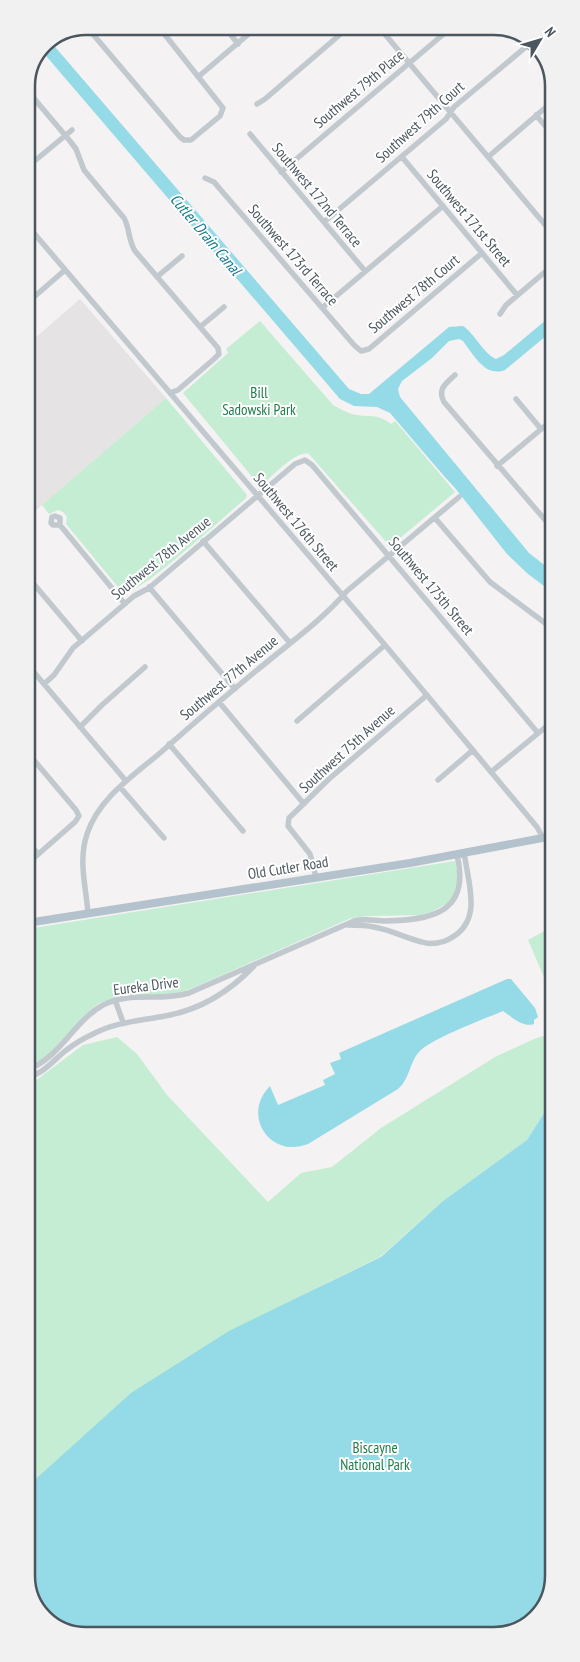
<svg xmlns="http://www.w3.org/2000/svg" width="580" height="1662" font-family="'PT Sans Narrow',sans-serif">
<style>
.education{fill:#e5e3e3}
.green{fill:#c4edd3}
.water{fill:#95dae7}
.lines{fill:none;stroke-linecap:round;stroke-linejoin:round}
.minor{stroke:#c1c9cf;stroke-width:5.5}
.major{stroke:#b4c2ce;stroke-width:8}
.labels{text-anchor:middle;stroke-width:4;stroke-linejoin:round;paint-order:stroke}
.street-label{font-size:15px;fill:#4b565e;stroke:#fff}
.park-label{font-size:15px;fill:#1e7d49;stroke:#fff}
.water-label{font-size:16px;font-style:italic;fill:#157b90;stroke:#fff}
.rim{fill:none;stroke:#4b565e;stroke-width:2.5}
</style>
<rect width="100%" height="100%" fill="#f4f2f2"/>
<path class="education" d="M80,299l86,99 -139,120v-173z"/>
<path class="green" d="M260,321l73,84c7,4 14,8 23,10 14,2 23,-1 35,9l4,-3 60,71 -62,52h-5l-79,-90c-13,-4 -36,22 -46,30h-5l-75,-91 45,-40 -2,-4z
M166,398l81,97 -1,3c-19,16 -105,96 -123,95l-57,-69 1,-7 -4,-5 -5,-2 -9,4 -7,-9z
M455,861l3,17 -4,17 -5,7 -18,10 -11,3 -51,1 -18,2 -158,70 -20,7h-48l-26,8 -11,9 -45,48 -15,6 -1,-137z
M550,928l3,1v69l-25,-58z
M553,1033v66l-26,41 -84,61 -63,56 -65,32 239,287 -13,37 -32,21 -427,2 -35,-15 -19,-30v-507l7,-3 48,-36 34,-8 20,17 30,41 101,107 33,-29 31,-6 49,-39 114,-71 39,-18z"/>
<path class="water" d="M50,41l299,348 12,5h8l80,-67 14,-1c12,8 20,27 33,33l8,-4 48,-40v16l-47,39c-20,8 -32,-16 -42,-29l-4,-2 -10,2 -17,17 -30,23 -4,8 2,8 129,156 23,18v21l-24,-18 -21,-20 -52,-66 -11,-12 -54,-63 -13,-6 -23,-1 -14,-7 -299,-349 3,-6z
M507,979h4l24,29 3,9 -4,3v4c-11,4 -22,-7 -31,-13 -19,8 -73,28 -84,41 -10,11 -9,27 -21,37l-90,55c-38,15 -67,-29 -38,-58l8,19 47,-20 -2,-5 12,-6 -5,-11 11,-4 -2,-6z
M553,1099l1,477 -13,37 -32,21 -427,2 -35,-15 -19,-30v-105l103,-93 98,-62 152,-74 62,-56 84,-61z"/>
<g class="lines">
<path class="minor" d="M86,26l94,111 4,3h7l29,-24 3,-8 -65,-82
M224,26l14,18
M378,26l174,207
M198,77l60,-51
M26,89l44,52 6,8 8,21 40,48c6,11 4,22 11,33l83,97 1,6 -5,5 -36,31 -8,3
M257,104l8,-5 85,-73
M536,115l16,19
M250,134l115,137
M402,157l115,138
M488,157l64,-55
M26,168l46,-38
M281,172l172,-146
M205,178l9,4 140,163 7,6 8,-2 113,-96
M324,222l122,-103 8,-12 79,-66
M27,225l358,420 152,182 6,11
M158,276l24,-20
M27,303l38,-33
M322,308l121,-102
M500,314l6,-9 46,-39
M200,327l24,-20
M455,375c-9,8 -18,14 -11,27l108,126
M516,399l25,30
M497,466l55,-46
M435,518l55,64 63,47
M60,525h-7l-2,-2 1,-6 3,-1 5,2v7l65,79
M203,541l87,102
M27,576l55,65
M149,587l86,102
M27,664l99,117
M44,684l10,-9 19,-27 61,-52 15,-8 146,-124 10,-4 7,5 226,268
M219,702l85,102
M297,721l88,-76
M80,727l22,-22 43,-38
M169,744l74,87
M27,752l49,58 3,6 -4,6 -48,42
M491,772l62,-51
M438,780l35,-30
M120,787l44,51
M27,841l11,13
M316,877l-6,-23 -22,-28 1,-8 40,-39 98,-84
M88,913c-2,-27 -10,-52 -1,-79 12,-36 46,-58 73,-81 35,-31 71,-62 107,-91 28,-23 57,-44 80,-71l112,-94
M348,925c9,0 18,0 26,2 17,3 32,11 48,15 9,3 21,1 29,-4 31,-17 18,-52 14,-80l-3,-4
M115,1000l8,22
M28,1069c30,-9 46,-48 75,-64 27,-14 57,-3 86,-12l165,-72c11,-3 20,0 31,0 46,-1 86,-8 72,-66
M28,1077c15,-3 25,-16 37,-26 8,-6 17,-12 26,-16 24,-13 48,-14 74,-19 35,-6 65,-25 89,-50"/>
<path class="major" d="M27,923l383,-60 143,-27"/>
</g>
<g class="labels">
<g class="street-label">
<text transform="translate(359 89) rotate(-40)" y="5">Southwest 79th Place</text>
<text transform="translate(420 122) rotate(-42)" y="5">Southwest 79th Court</text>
<text transform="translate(317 195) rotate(50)" y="5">Southwest 172nd Terrace</text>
<text transform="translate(469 218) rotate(50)" y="5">Southwest 171st Street</text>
<text transform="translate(293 255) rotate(49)" y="5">Southwest 173rd Terrace</text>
<text transform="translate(414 294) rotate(-40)" y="5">Southwest 78th Court</text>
<text transform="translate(296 522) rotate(50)" y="5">Southwest 176th Street</text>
<text transform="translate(161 558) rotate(-39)" y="5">Southwest 78th Avenue</text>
<text transform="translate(431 586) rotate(50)" y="5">Southwest 175th Street</text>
<text transform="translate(229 678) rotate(-40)" y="5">Southwest 77th Avenue</text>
<text transform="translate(347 749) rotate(-42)" y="5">Southwest 75th Avenue</text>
<text transform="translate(288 868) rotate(-9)" y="5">Old Cutler Road</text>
<text transform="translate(146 986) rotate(-7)" y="5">Eureka Drive</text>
</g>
<g class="park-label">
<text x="259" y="398">Bill<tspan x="259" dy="17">Sadowski Park</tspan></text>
<text x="375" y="1453">Biscayne<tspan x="375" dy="17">National Park</tspan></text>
</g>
<g class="water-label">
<text transform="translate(206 234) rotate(50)" y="6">Cutler Drain Canal</text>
</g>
</g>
<path d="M0 0H580V1662H0ZM86 35H494A51 51 0 0 1 545 86V1576A51 51 0 0 1 494 1627H86A51 51 0 0 1 35 1576V86A51 51 0 0 1 86 35Z" fill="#f1f1f2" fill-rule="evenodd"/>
<path class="rim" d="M86 35H494A51 51 0 0 1 545 86V1576A51 51 0 0 1 494 1627H86A51 51 0 0 1 35 1576V86A51 51 0 0 1 86 35Z"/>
<g transform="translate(540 40) rotate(52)" stroke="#ffffff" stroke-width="4" paint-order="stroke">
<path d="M0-4L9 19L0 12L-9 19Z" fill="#4b565e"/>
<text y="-8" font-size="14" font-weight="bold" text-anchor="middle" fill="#4b565e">N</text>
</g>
</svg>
